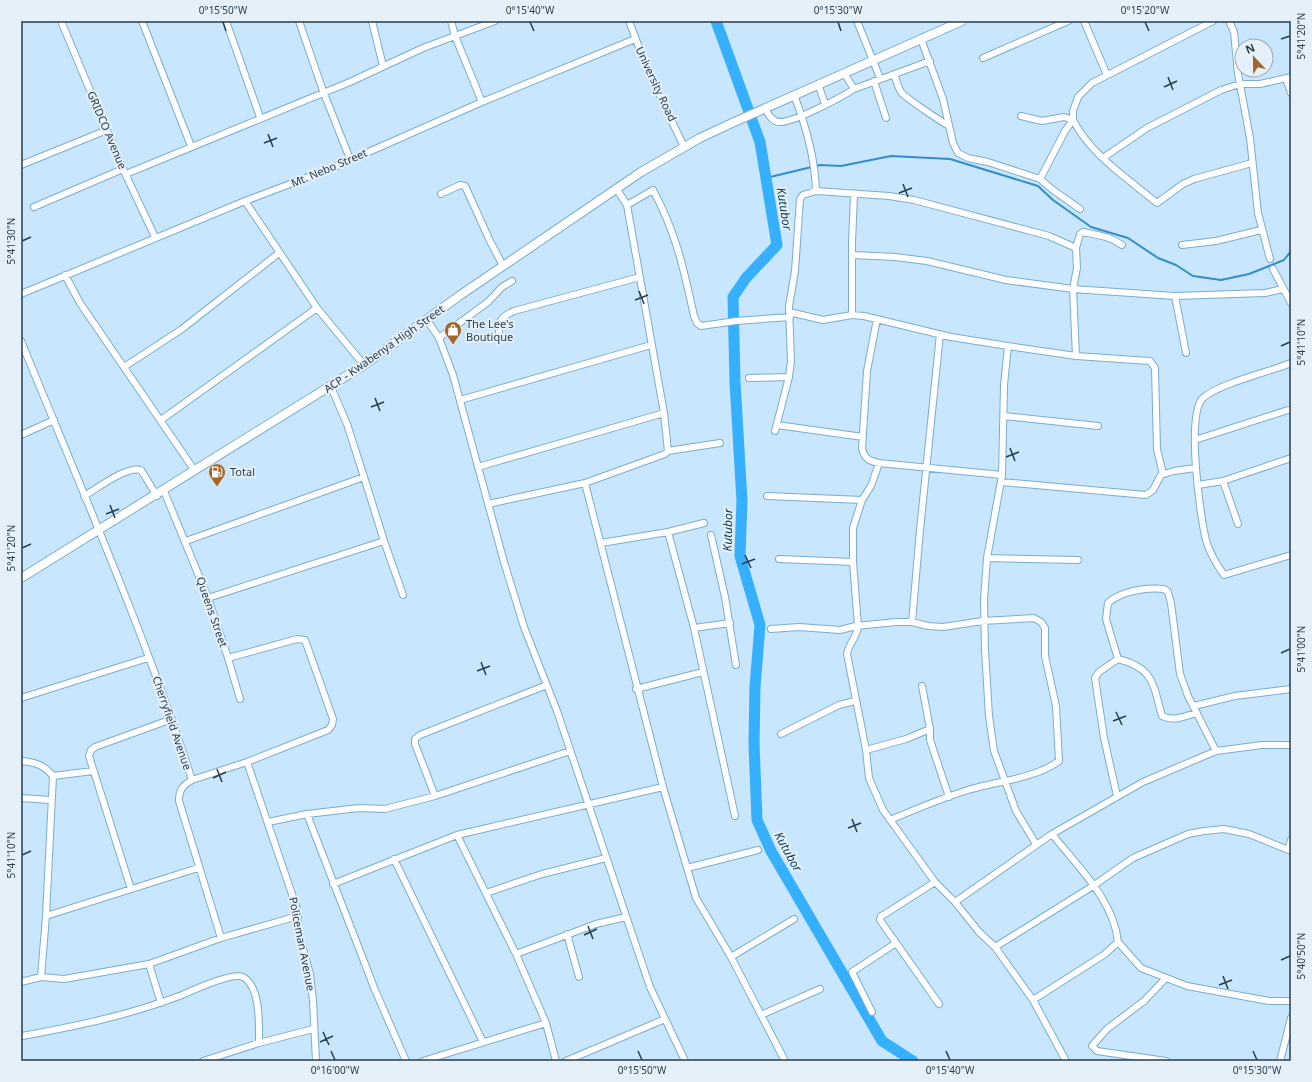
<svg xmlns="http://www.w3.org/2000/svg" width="1312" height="1082" font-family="'Noto Sans',sans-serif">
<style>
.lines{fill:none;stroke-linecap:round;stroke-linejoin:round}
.stream{stroke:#328dc8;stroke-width:2}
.river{stroke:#36affc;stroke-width:11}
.minor-casing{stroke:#7aacd2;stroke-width:8}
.secondary-casing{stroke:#7aacd2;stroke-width:10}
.minor{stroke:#fff;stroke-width:6}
.secondary{stroke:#fff;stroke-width:8}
.ticks{fill:none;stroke:#283d4d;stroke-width:1.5}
.labels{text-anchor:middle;stroke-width:4;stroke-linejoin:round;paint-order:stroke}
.street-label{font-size:11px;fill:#283d4d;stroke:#e6f0f9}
.poi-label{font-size:11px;fill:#283d4d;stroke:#e6f0f9;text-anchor:start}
.water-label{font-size:12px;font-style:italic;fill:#083958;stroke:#e6f0f9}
.neatline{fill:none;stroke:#283d4d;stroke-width:1.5}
.ticks-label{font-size:10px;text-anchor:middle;fill:#283d4d}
</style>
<rect width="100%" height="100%" fill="#c8e6fe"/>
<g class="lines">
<path class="stream" d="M766,178l54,-13 21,1 50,-10 59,3 88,27 15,14 38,27 37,11 30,20 18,7 17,11 28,4 28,-6 35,-14 7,-9"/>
<path class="river" d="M716,21l44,121 17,103 -31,33 -13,19 2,85 7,119 -2,55 20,69 -5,62 -1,57 3,76 14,31 111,190 31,20"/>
<g class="minor-casing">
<path id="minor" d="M61,21l62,148 32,68
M142,21l49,125
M226,21l34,96
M299,21l24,70 27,68
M372,21l11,45
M451,21l4,15 27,66
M629,21l17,45 38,81
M857,21l23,57
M1084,21l23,54
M1229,21l5,11 4,42 12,64 8,75 12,46
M921,39l22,60 10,44 5,10 10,5 20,4 52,17 13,11 27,19
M983,58l85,-37
M894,74c2,6 4,13 7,18 3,5 41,30 48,34
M1286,78l5,15
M874,81l12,37
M818,84l7,20
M854,89l76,-28
M794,95c12,31 21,62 22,96
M765,108c3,6 7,14 15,14 15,0 60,-24 74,-33l-10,-16
M1021,116l21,5 22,-4 9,3c18,35 54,58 84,83l26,-19 11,-5 58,-16
M1103,158l44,-30 74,-38 19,-6h20l31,-7
M21,165l86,-35
M126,174l224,-92 73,-34 72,-27
M1040,179l25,-48 8,-11v-9l5,-14 14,-14 121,-62
M616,188l11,17 37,208 4,38
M441,194l19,-9 5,1 25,55 13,25
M245,201l72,107 47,57
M627,205l26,-15c23,42 31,80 41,126l3,7 4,3 35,-5 54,-4
M34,207l89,-38
M1182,245l34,-4 45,-11
M852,255l43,2 32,4 79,19 67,9 102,7 90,-3 18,-4
M1273,269l18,34
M65,275l15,28 115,168
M21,294l224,-93 85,-32 152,-67 153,-63
M1175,296l11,57
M789,312l34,8 29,-5 12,1 87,21 57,9 68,10 74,5 5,7 2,81 6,25
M852,315v-72l2,-48
M877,319l-10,52 -5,78c3,10 7,12 17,14l123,12
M427,320l12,18 14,37 51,187 20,65 33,84 93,276 35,74
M439,338l49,-36 14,-15 10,-6
M499,338c-1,-16 1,-21 15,-27l126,-34
M21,341c59,145 123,290 171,439 -10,6 -13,10 -13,21l42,137
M1008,346l-4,39 -2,90 -15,83 -3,42 1,50 4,66 5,35 22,60 20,33
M1076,356l-3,-67 4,-21 -1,-20 4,-14 3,-2c13,3 27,4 39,13
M1291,363c-22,9 -73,21 -88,35 -17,16 -3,119 3,142 3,12 11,25 18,35l67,-20
M124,367l58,-38 97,-76
M749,378l40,-1
M331,387l16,37 17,53
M460,400l191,-55
M1004,416l94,10
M161,420l156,-112
M777,425l86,12
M775,431l14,-54 2,-16 -2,-55 6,-35 5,-72 3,-4 13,-4 73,5 25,4 135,36 27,12
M21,435l33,-15
M1195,440l93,-30
M879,463l-8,23 -9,14 -9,28v34l5,64c-1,11 -9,17 -11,28l19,96 3,28 14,32 52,72 20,20 24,30 16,15 38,53 33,61
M478,467l186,-54
M1223,481l15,43
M1001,482l145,13 7,-5 8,-15 13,-4 21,-3
M585,483l78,304 33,111 35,59 54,104
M1198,485l25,-4 68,-23
M164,491l44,107 20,60 69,-19 8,1 28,79 -1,6 -4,5 -81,32 -55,18
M84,496c14,-8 42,-30 57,-26l16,26
M767,496l95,4
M488,504l97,-21 80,-29 3,-3 52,-8
M668,532l26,96 41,188
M711,535l14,62 11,68
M186,541l178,-64 20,64 -176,57
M384,541l19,54
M601,543l67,-11 36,-9
M987,558l91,2
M779,559l74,3
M912,622l8,-92 20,-196
M694,628l36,-5
M771,629l28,-2 41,3 16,-4 40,-4h16l16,4 15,1 40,-6 51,-3 7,4 4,6v28l11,50 3,55c-25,18 -62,20 -91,29 -26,8 -52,19 -78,30
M228,658l12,41
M1118,659l-12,-40 2,-16c13,-12 39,-16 56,-14l4,3 3,11 9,71 8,22 28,55
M922,686l8,43v11l19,57
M636,689l67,-17
M21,698l127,-40
M1194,706l41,-10 56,-7
M781,734l58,-29 16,-4
M866,750l40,-11 24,-10
M21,761c14,1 23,4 32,15
M247,762l50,147 1,22 12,43 3,27 3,60
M435,796l-20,-52v-5l5,-4 127,-50
M1117,796l-13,-58 -9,-60 4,-6 19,-13c36,9 35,25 44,57 12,6 23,0 35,-3
M21,798l29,2
M307,814l68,176 31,71
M268,822l39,-8 52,-6 26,1 50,-13 135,-45
M457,835l59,119 30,69 10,38
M1288,849l3,-9
M394,859l89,183
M687,868l71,-18
M935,882l-50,32 -4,2 -1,4 59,84
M333,884l124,-49 206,-48
M131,889l-42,-133 2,-6 4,-3 77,-28
M486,893l56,-19 64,-16
M955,902l97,-68 91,-52 73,-31 46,-6h29
M46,916l7,-140 40,-5
M567,934l12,43
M1118,942l23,26 46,18 82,15h22
M995,947l98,-61 40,-28 55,-24 16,-3 20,-2 25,5 42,17
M516,954l80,-30 30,-7
M731,957l63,-38
M149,964l12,39
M41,977l23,2 85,-15 72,-26 77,-22
M21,982l20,-5 5,-61 152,-48
M1033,1000l72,-46 13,-12c-4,-42 -41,-76 -66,-108
M872,1012l-20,-40 44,-29
M761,1015l59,-26
M22,1036c55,-10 108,-21 160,-41 11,-5 51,-23 61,-18 18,10 16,48 16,66l-56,18
M259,1043l54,-14
M423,1061l123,-38
M566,1061l99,-42
M1166,1061l-69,-10 -5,-5 15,-17 37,-28 22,-23
M1280,1061l11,-43"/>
</g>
<g class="secondary-casing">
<path id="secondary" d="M21,578l343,-213 95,-69 182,-124 59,-34 32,-15 230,-102"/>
</g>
<use href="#minor" class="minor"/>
<use href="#secondary" class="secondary"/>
</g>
<path class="ticks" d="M223,22l3,9M530,22l4,9M838,22l3,9M1145,22l4,9M1281,39l9,-3M1168,77l5,13M1164,87l13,-6M268,134l5,13M264,143l13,-5M903,184l5,13M899,193l13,-5M22,241l9,-4M639,291l5,13M635,300l13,-5M1281,346l9,-4M375,398l5,13M371,407l13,-5M1010,448l5,13M1006,457l13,-5M110,505l5,13M106,514l13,-5M22,548l9,-4M745,555l6,13M742,564l13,-5M1281,653l9,-4M481,662l5,13M477,671l13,-5M1116,712l6,13M1113,721l13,-5M217,769l5,13M213,778l13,-6M852,819l5,13M848,828l13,-5M22,855l9,-4M588,926l5,13M584,935l13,-6M1281,960l9,-4M1223,976l5,13M1219,985l13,-5M323,1032l6,13M320,1042l13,-6M331,1051l4,9M638,1051l4,9M946,1051l4,9M1253,1051l4,9"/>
<defs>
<g id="shop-pin" transform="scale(0.9)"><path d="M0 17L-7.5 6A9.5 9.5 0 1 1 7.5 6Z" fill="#a3662a" stroke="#e6f0f9"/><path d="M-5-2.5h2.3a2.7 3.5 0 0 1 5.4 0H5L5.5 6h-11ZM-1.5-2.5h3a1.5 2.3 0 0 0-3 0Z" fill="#fff"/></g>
<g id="fuel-pin" transform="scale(0.9)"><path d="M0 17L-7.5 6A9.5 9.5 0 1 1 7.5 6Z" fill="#a3662a" stroke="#e6f0f9"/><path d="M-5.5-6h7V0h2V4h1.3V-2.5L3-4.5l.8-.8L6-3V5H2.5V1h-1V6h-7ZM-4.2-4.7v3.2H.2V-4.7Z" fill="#fff"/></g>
</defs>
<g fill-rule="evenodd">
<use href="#shop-pin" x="453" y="330"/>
<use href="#fuel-pin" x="217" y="472"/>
</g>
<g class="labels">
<g class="street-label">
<text transform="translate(656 84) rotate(65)" y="4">University Road</text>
<text transform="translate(107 130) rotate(67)" y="4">GRIDCO Avenue</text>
<text transform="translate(329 168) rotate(-23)" y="4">Mt. Nebo Street</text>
<text transform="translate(384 349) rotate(-35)" y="4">ACP - Kwabenya High Street</text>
<text transform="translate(212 612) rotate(71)" y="4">Queens Street</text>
<text transform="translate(172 723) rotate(71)" y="4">Cherryfield Avenue</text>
<text transform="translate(302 944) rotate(79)" y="4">Policeman Avenue</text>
</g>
<g class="poi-label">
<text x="466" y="328">The Lee's<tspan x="466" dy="13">Boutique</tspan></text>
<text x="230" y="476">Total</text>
</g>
<g class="water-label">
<text transform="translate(784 209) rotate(81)" y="4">Kutubor</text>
<text transform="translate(728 530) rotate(-89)" y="4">Kutubor</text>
<text transform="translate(788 852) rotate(61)" y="4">Kutubor</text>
</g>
</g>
<rect width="1312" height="1082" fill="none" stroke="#e6f0f9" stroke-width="44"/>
<g transform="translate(1254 58) rotate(338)"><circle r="19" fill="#e6f0f9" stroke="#9aa8b4"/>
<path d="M0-3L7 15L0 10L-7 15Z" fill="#a3662a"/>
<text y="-6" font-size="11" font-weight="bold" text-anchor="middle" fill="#283d4d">N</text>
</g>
<rect x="22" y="22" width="1268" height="1038" class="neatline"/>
<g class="ticks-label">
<text x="223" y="14">0°15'50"W</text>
<text x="530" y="14">0°15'40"W</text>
<text x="838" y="14">0°15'30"W</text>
<text x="1145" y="14">0°15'20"W</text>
<text transform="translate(1301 36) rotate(-90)" y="4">5°41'20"N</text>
<text transform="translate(11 241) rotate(-90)" y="4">5°41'30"N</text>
<text transform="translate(1301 342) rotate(-90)" y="4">5°41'10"N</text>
<text transform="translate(11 548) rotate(-90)" y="4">5°41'20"N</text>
<text transform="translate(1301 649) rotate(-90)" y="4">5°41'00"N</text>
<text transform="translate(11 855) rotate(-90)" y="4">5°41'10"N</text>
<text transform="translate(1301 956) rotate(-90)" y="4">5°40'50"N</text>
<text x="335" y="1074">0°16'00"W</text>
<text x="642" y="1074">0°15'50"W</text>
<text x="950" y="1074">0°15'40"W</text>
<text x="1257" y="1074">0°15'30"W</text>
</g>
</svg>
